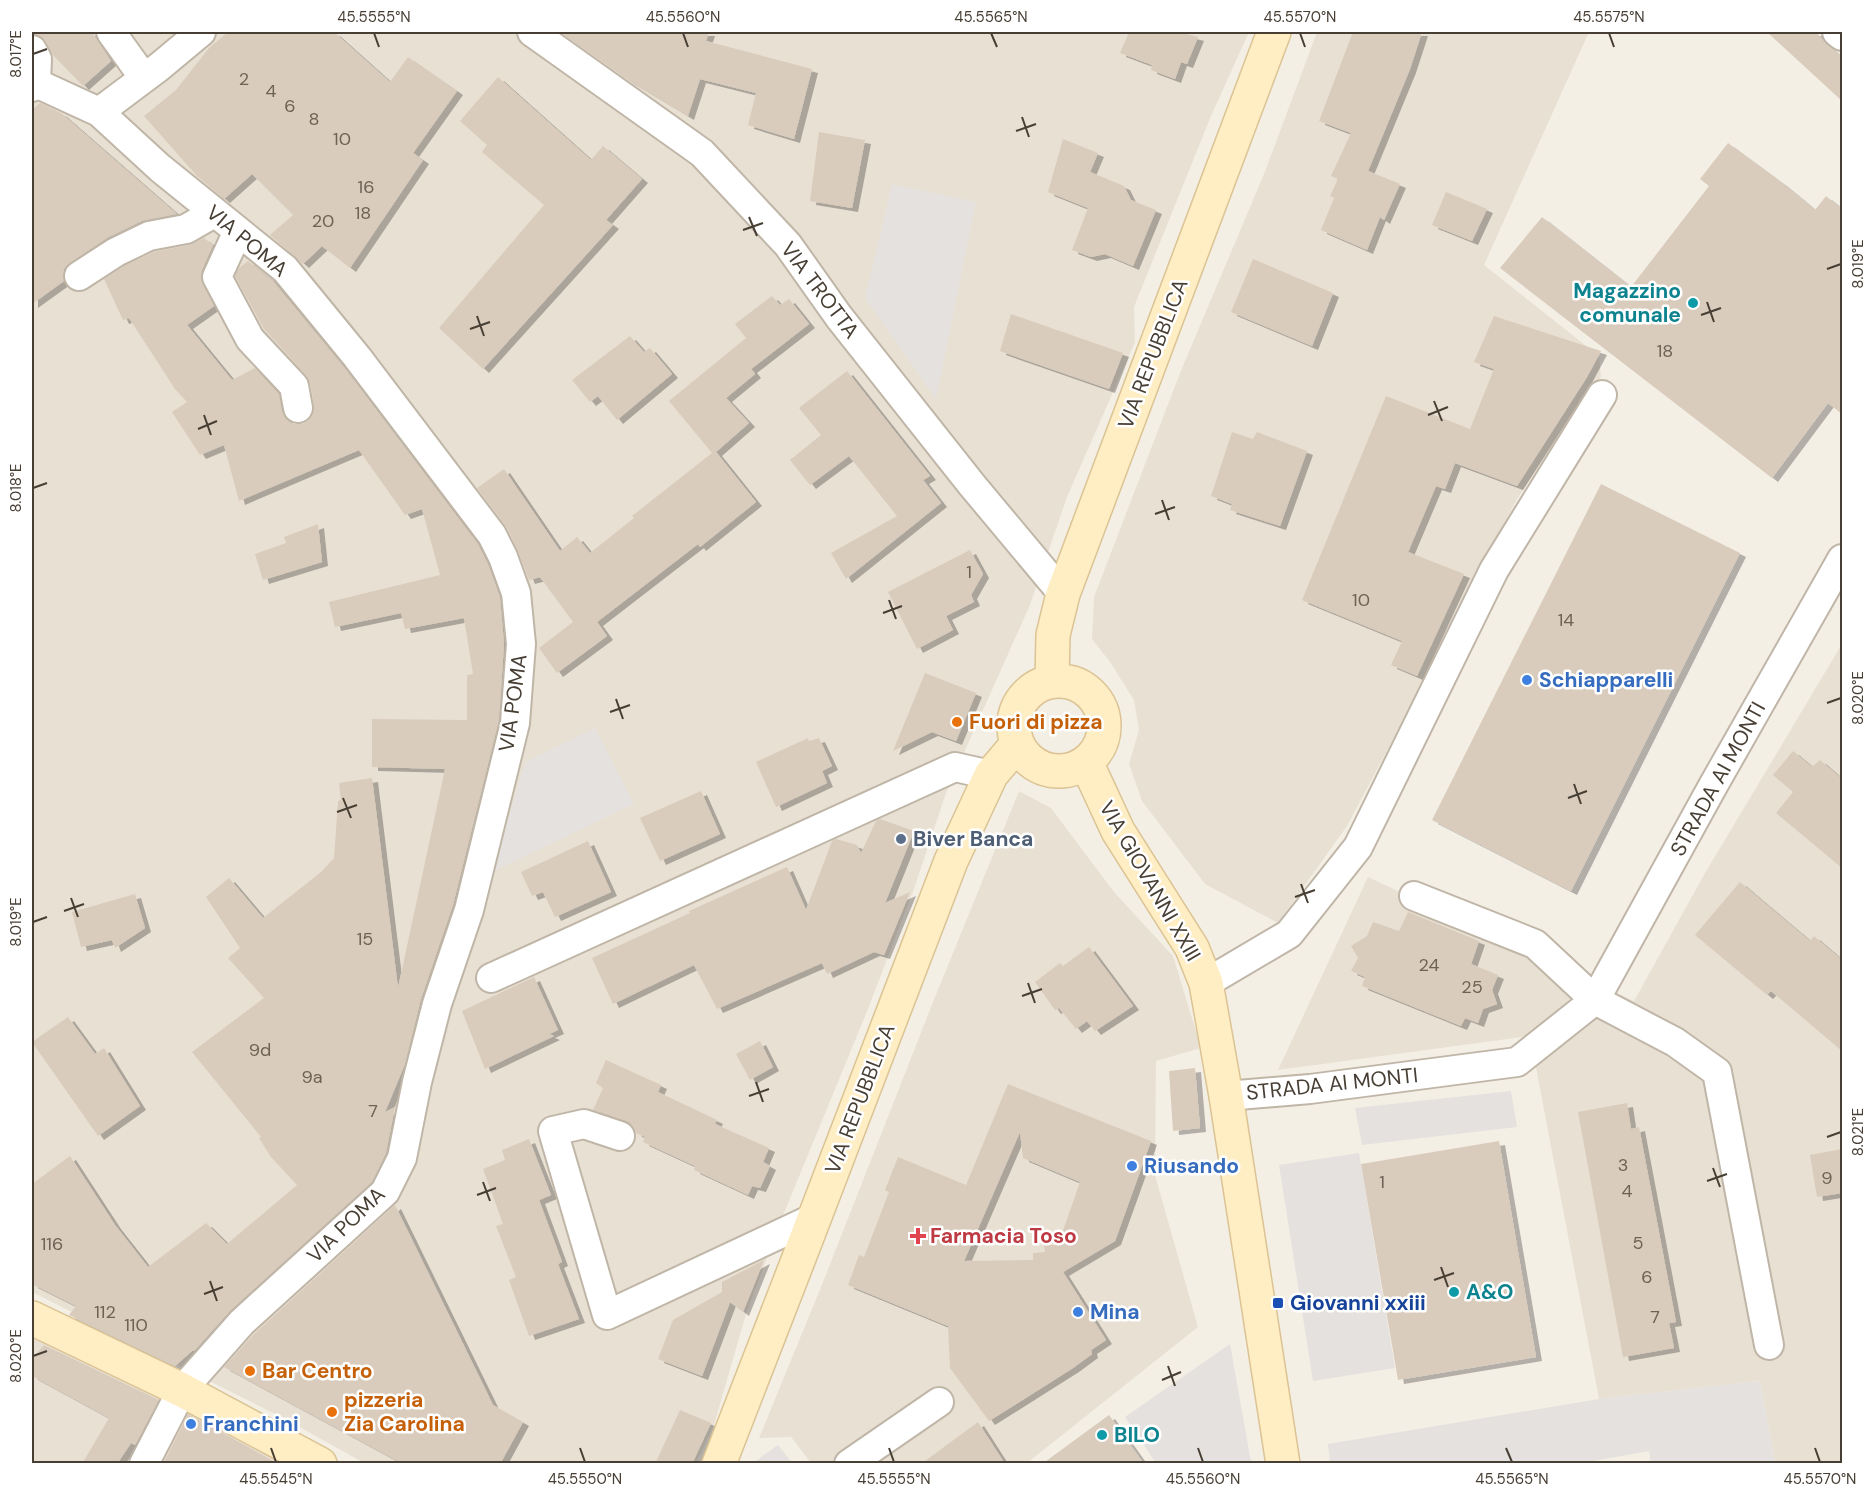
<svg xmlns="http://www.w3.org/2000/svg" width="1874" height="1495" font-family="'DM Sans',sans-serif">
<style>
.residential{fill:#e8e0d3}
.parking{fill:#e4e1de}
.building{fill:#daccbc;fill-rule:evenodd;filter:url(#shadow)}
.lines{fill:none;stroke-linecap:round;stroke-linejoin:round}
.street-casing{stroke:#c0b6a7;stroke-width:32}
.secondary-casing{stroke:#dbc393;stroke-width:36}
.street{stroke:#fff;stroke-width:28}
.secondary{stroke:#ffedc4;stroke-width:33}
.ticks{fill:none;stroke:#473e34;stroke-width:2}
.culture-dot{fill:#0f9aa8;stroke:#fff;stroke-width:2}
.shop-dot{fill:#3f7fe0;stroke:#fff;stroke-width:2}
.food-dot{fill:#e8710a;stroke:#fff;stroke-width:2}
.service-dot{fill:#5c6f8a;stroke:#fff;stroke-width:2}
.health-dot{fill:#e0444e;stroke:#fff;stroke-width:2}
.transit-dot{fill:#1a4fb4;stroke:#fff;stroke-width:2}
.labels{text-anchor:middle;stroke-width:5;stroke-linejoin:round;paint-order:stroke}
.number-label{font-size:18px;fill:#6c6256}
.street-label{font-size:21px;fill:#473e34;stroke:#fff}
.culture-label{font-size:21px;font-weight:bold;fill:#0d838f;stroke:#fff;text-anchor:start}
.shop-label{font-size:21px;font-weight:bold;fill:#366cbe;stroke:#fff;text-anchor:start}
.food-label{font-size:21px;font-weight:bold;fill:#c56008;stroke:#fff;text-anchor:start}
.service-label{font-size:21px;font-weight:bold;fill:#4e5e75;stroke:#fff;text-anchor:start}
.health-label{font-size:21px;font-weight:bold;fill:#be3a42;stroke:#fff;text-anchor:start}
.transit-label{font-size:21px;font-weight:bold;fill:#164399;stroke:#fff;text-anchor:start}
.neatline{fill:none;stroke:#473e34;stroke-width:2}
.ticks-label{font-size:15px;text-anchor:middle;fill:#473e34}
</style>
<defs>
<filter id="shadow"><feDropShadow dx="6" dy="4" stdDeviation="0" flood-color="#0004"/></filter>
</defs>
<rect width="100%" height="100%" fill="#f4efe5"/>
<path class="residential" d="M32,32h1217l-38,84 -77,191 1,35 -68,155 -37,108 -84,188 -31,93 -47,123 -86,209 -36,96 -32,111 -18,38h-332l-75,-42 -257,-129z
M1317,32h272l-105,233 115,91 2,21 -84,122 -92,180 -78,147 -69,97 -73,-39 -63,-83 -13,-37 10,-34 -5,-30 -24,-38 -18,-23 2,-42 86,-224 84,-199z
M1842,644v819h-67l-15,-82 -161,18 -69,-363 -252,34 90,-193 266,124 71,-128z
M1019,791l32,17 63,84 59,64 28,92 -45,13 -1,114 43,152 -171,136h-216l-20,-26 -32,1 64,-156 110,-280z
M32,1324l269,139h-269z"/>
<path class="parking" d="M892,184l84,18 -40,197 -71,-101z
M595,728l39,76 -142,68 33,-110z
M1511,1091l6,36 -155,18 -7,-37z
M1359,1153l36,215 -82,13 -34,-216z
M1230,1344l21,118 -1,2 -94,-1 -31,-46z
M1760,1381l15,82h-124l-2,-12 -72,13 -247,-1 -2,-19 271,-45z
M778,1445l14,18h-39z"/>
<path class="building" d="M32,32h60l19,29 -28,25 -30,-31 -7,-13 -6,-6 -8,-2z
M228,32h106l56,50 18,-25 49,34 -44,62 10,7 -73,108 -28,-22 -19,18 -33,-29 23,-20 -41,-41 -28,25 -27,-23 -53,-60 32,-26 33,-42z
M560,32h149l-3,9 106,28 -18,70 -46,-14 8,-32 -56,-14 -12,37 -60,-36z
M1129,32h50l19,5 -11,27 -6,-2 -6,17 -24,-9 1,-5 -32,-12z
M1353,32h69l-12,37 -42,102 32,13 -16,36 -4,-3 -13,33 -46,-20 13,-32 -4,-2 8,-17 -7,-3 20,-43 -32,-12z
M1767,32h49l11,13 15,11v45z
M498,77l93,83 12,-14 39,33 -36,41 7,5 -130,144 -44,-41 105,-123 -62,-53 5,-7 -27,-24z
M40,103l21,10 116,101 -35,7 -35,17 -37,25 -6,6v12l-32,23v-194z
M819,132l46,8 -13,68 -42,-7z
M1063,139l35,14 -8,19 34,14 7,14 25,10 -23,56 -28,-12 -14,3 -19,-7 16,-42 -40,-16z
M1728,143l53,39 34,28 11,-14 16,13v205l-14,-11 -56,75 -272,-210 42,-51 89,70 78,-101 -9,-7z
M1446,192l41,17 -15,32 -40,-16z
M204,238l9,7 -11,25 -1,8 13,28 -27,19 45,55 23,-12 24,26 3,17 4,8 7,5h9l6,-3 5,-7 1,-8 -4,-23 -4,-8 -42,-46 -29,-53 4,-8 9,-7 25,20 71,86 134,177 10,20 12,33 4,47 -5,76 -46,185 -32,94 -16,65 -20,48 10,-5 -9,46 -14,29 -141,128 -37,41h-2l-17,15 -106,-51 7,-9 -44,-22v-100l38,-28 45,69 33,42 58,-44 21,21 70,-59 -26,-28 -12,-19 2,-1 -69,-85 72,-54 -36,-40 12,-10 -34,-51 23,-19 34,40 58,-46 13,-14 4,-57 3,-1 -2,-17 33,-5 26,210 47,-219 -73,-2v-48l95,1v-45l6,-1 -9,-56 -59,11 -4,-16 -66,14 -6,-25 111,-27 -18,-66 -17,6 -46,-65 -120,51 -15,-56 -24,10 -28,-43 15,-10 -12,-13 -46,-71 -6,2 -19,-41 20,-13 30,-14 35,-7z
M1253,259l80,34 -21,53 -81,-34z
M772,296l8,9 9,-6 20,25 -58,45 4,5 -29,24 23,25 -33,29 40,50 -56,45 -2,-3 -101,78 10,14 -50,37 -18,-25 34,-26 -33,-45 -11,3 -11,-29 -11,-23 -30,-40 27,-19 56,82 17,-14 13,16 44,-35 -2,-2 80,-63 -43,-52 77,-63 -11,-14z
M1011,314l112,39 -14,36 -109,-38z
M1494,316l107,35 -14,26 -70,109 -62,-23 -10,26 -9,-3 -28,66 56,22 -47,102 -26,-11 11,-24 -100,-41 84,-204 84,33 24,-60 -20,-7z
M630,336l14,16 6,-4 22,26 -55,46 -19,-24 -8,6 -18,-22z
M847,371l83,105 -7,4 18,23 -95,76 -15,-26 66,-37 -48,-60 -39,29 -20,-25 31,-25 -22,-27z
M1232,432l21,7 4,-7 50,19 -27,75 -50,-16 2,-6 -21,-8z
M1601,484l139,69 -169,338 -139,-71z
M318,524l4,38 -59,18 -8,-26 31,-11 -2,-6z
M970,550l13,24 -12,21 3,7 -28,14 7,14 -36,19 -29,-57z
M925,673l51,20 -20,48 -24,-9 -39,19z
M808,738l1,3 10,-3 13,28 -10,5 5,12 -51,24 -20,-45z
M1793,751l19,16 8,-7 22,19v89l-66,-55 17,-21 -20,-17z
M701,791l19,43 -60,27 -20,-43z
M880,819l34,12 -29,72 25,-11 -26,63 -10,-3 -47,22 -5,-11 -105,46 -23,-44 -81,39 -21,-46 98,-45 -1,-2 98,-44 19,43 26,-69 4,-2 21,6 4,8 15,-32z
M588,841l23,51 -56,25 -12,-25 -11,4 -11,-24z
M1740,882l70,59 4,-5 28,24v91l-71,-60 -4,4 -72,-60z
M135,894l10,34 -30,20 -3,-8 -31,7 -9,-35z
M1408,912l71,29 -8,23 27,11 -6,15 5,14 -14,5 -5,14 -13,-5 -4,8 -99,-40 3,-9 -14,-6 7,-13 -7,-12 16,-10 6,-14 26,9z
M1089,947l44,59 -38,25 -8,-10 -11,8 -17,-21 -4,2 -20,-28 25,-19 3,3z
M534,977l24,53 -9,4 5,2 -69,33 -23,-58z
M68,1017l27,37 9,-6 36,58 -42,30 -66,-94z
M760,1041l13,26 -23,13 -14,-26z
M606,1060l55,25 -3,7 59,28 -2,4 54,24 -6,14 7,4 -10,22 -8,-2 -4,9 -54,-25 1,-4 -52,-24 2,-5 -9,-4 -3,-7 -7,-5 -33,-11 10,-22 -7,-5z
M1195,1068l5,60 -27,3 -4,-60z
M1008,1084l143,57 -36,100 -52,31 43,68 -15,10 1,4 -19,14 -84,53 -39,-53 -2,-42 -100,-41 11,-30 5,2 25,-65 -4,-2 13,-33 68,28zM1020,1132l3,26 57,24 -22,63h-14l1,7 -12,1v7l-69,1z
M1627,1103l4,26 8,-2 37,195 -7,1 5,25 -51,9 -45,-245z
M529,1139l22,56 -12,5 23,62 -4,2 21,55 -50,17 -20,-56 7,-3 -20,-51 7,-2 -20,-55 22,-9 -3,-10z
M1499,1141l37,216 -138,23 -37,-216z
M1842,1149v44l-25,4 -7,-42z
M395,1205l98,200 30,17 -23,42h-97l-179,-97 30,-33z
M764,1260l-21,52 -13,-10 -28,74 -44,-17 15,-39 49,-28v-10z
M44,1345l115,55 -24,45 -4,-2 -14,21h-35l27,-46 -77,-42v-17z
M680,1410l31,13 -19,41h-37z
M188,1414l91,50h-112l-3,-2z
M1109,1415l35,49h-102z
M978,1422l27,42h-84z"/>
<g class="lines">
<g class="street-casing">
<path id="street" d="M111,32l33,46
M532,32l170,121 86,92 51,72 133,168 91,109
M1837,32l5,4
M32,50l5,9 -1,24
M32,87l4,-4 63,29 61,56 125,101 72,88 135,178 11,22 13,36 5,51 -6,79 -46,187 -32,94 -20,78 -15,76 -17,34 -143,130 -60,68 -38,74
M99,112l60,-45 42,-35
M238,231l-21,46 33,62 44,47 4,22
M79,276l37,-24 33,-16 37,-7 28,-16
M1414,896l121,48 60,56 80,42 42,30 52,273
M491,978l464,-211 36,8
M1206,983l83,-49 69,-87 136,-277 108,-175
M1226,1096l84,-7 207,-27 78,-62 119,-216 128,-225
M620,1136l-36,-12 -31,7 54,184 207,-97
M849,1464l90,-62"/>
</g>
<g class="secondary-casing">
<path id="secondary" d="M1014 726a45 45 0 1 1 90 0a45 45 0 1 1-90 0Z
M1052,681l1,-46 10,-41 211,-562
M1086,762l32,69 74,117 14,35 20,113 57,368
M32,1318l150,72 138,74
M719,1464l85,-219 147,-384 40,-86 26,-31"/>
</g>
<use href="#street" class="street"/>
<use href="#secondary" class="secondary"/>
</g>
<path class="ticks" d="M374,33l5,14M683,33l5,14M991,33l6,14M1300,33l5,14M1609,33l5,14M33,54l14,-5M1022,117l7,20M1016,131l20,-7M749,217l8,19M743,230l20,-7M1827,269l14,-5M1707,302l7,20M1701,315l20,-7M477,316l7,20M470,329l20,-7M1434,401l8,20M204,415l7,20M1428,415l20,-8M198,429l19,-8M33,488l14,-5M1162,500l7,20M1155,514l20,-7M889,600l7,19M883,613l19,-7M616,699l7,20M1827,703l14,-5M610,712l20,-7M1574,784l7,20M343,798l8,20M1568,798l19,-7M337,812l20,-7M1301,884l7,19M1295,897l20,-7M71,898l7,19M64,911l20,-7M33,922l14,-5M1028,983l7,20M1022,996l20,-7M756,1082l7,20M749,1096l20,-7M1827,1137l14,-5M1713,1168l7,19M1707,1181l20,-7M483,1182l7,19M477,1195l19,-7M1441,1267l7,20M1434,1280l20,-7M210,1281l7,20M204,1294l19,-7M33,1356l14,-5M1168,1366l7,20M1162,1380l19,-8M271,1448l5,14M580,1448l5,14M889,1448l5,14M1198,1448l5,14M1506,1448l6,14M1815,1448l5,14"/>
<g class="culture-dot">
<circle cx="1693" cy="303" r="6"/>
<circle cx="1454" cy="1292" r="6"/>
<circle cx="1102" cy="1435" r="6"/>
</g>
<g class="shop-dot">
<circle cx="1527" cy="680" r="6"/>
<circle cx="1132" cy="1166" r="6"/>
<circle cx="1078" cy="1312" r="6"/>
<circle cx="191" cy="1424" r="6"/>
</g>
<g class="food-dot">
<circle cx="957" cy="722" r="6"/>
<circle cx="250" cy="1371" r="6"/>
<circle cx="332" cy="1412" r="6"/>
</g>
<circle class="service-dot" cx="901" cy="839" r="6"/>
<path class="health-dot" d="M915 1227h6v6h6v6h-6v6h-6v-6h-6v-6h6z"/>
<rect class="transit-dot" x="1272" y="1297" width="12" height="12" rx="3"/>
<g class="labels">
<g class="number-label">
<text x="244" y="85">2</text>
<text x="271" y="97">4</text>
<text x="290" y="112">6</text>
<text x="314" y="125">8</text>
<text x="342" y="145">10</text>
<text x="366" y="193">16</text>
<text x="363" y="219">18</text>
<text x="323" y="227">20</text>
<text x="1665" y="357">18</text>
<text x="969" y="578">1</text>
<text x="1361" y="606">10</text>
<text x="1566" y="626">14</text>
<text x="365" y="945">15</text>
<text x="1429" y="971">24</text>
<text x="1472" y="993">25</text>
<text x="260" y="1056">9d</text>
<text x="312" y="1083">9a</text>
<text x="373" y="1117">7</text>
<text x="1623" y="1171">3</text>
<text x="1827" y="1184">9</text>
<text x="1382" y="1188">1</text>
<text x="1627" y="1197">4</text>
<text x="1638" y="1249">5</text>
<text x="52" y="1250">116</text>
<text x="1647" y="1283">6</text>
<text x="105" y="1318">112</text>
<text x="1655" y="1323">7</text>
<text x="136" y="1331">110</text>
</g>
<g class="street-label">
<text transform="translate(247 241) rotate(40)" y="7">VIA POMA</text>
<text transform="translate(820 290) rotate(53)" y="7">VIA TROTTA</text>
<text transform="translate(1153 354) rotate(-69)" y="7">VIA REPUBBLICA</text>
<text transform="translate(513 703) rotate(-82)" y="7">VIA POMA</text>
<text transform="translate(1718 779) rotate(-61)" y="7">STRADA AI MONTI</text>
<text transform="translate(1150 881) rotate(60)" y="7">VIA GIOVANNI XXIII</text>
<text transform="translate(1332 1084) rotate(-6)" y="7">STRADA AI MONTI</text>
<text transform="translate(860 1099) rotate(-69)" y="7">VIA REPUBBLICA</text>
<text transform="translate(346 1225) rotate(-44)" y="7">VIA POMA</text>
</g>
<g class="culture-label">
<text x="1681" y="298" text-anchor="end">Magazzino<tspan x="1681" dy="24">comunale</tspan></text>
<text x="1466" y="1299">A&amp;O</text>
<text x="1114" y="1442">BILO</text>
</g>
<g class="shop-label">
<text x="1539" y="687">Schiapparelli</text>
<text x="1144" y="1173">Riusando</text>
<text x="1090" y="1319">Mina</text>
<text x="203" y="1431">Franchini</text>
</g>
<g class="food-label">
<text x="969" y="729">Fuori di pizza</text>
<text x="262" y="1378">Bar Centro</text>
<text x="344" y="1407">pizzeria<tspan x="344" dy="24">Zia Carolina</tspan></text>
</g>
<g class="service-label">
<text x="913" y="846">Biver Banca</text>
</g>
<g class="health-label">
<text x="930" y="1243">Farmacia Toso</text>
</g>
<g class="transit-label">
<text x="1290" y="1310">Giovanni xxiii</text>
</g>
</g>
<rect width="1874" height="1495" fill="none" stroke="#ffffff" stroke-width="66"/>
<rect x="33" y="33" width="1808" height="1429" class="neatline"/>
<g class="ticks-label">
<text x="374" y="22">45.5555°N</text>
<text x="683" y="22">45.5560°N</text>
<text x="991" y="22">45.5565°N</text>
<text x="1300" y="22">45.5570°N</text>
<text x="1609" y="22">45.5575°N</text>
<text transform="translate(16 54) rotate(-90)" y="5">8.017°E</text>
<text transform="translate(1858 264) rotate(-90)" y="5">8.019°E</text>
<text transform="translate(16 488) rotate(-90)" y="5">8.018°E</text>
<text transform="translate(1858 698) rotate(-90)" y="5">8.020°E</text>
<text transform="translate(16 922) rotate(-90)" y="5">8.019°E</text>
<text transform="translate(1858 1132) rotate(-90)" y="5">8.021°E</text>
<text transform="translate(16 1356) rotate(-90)" y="5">8.020°E</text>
<text x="276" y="1484">45.5545°N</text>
<text x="585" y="1484">45.5550°N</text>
<text x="894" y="1484">45.5555°N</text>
<text x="1203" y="1484">45.5560°N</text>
<text x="1512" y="1484">45.5565°N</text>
<text x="1820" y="1484">45.5570°N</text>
</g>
</svg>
